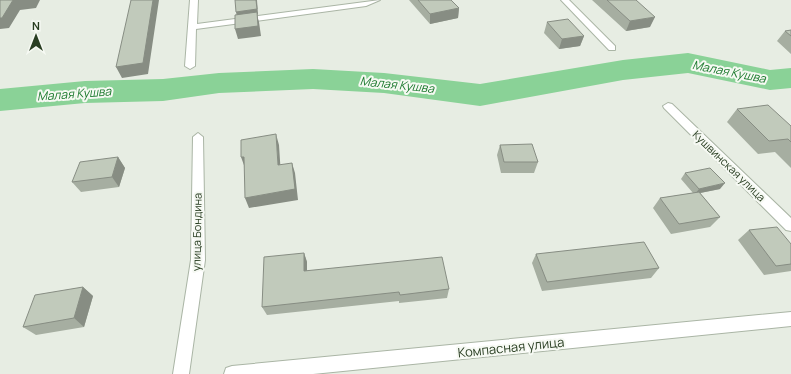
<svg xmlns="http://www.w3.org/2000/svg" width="791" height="374" font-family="Manrope,sans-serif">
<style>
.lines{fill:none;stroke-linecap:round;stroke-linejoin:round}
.river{fill:#8ad297;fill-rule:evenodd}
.street-casing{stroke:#aab5a5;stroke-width:2}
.street{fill:#fff;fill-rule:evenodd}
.wall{fill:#a6aea1}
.shaded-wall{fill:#878d83}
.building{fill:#c1cabb;stroke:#878d83}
.labels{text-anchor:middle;stroke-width:4;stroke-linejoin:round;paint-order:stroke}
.street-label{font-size:11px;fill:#293e22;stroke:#f6f9f3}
.water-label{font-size:12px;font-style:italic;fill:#1c7a2e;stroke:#f6f9f3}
.near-street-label{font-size:13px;fill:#293e22;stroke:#f6f9f3}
</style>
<rect width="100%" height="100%" fill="#e7ede3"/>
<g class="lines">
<path class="river" d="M688,53l82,17 21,-2v20l-21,2 -82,-17 -65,7 -143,26 -96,-13 -71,-4 -94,4 -56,8 -78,2 -85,8v-22l85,-8 78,-2 56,-6 94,-4 71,4 96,11 143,-24z"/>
<g class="street-casing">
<path id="street" d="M190,0h8l-1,24 183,-24 -14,6 -170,23 -1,37 -5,3 -5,-3z
M561,0h8l46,46v4h-6z
M668,103l4,1 119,114v13l-5,-1 -122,-122 -1,-2z
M198,133l5,4 2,123 -16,114h-16l18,-114 2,-123z
M791,312v14l-478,48h-89l2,-6 6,-2z"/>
</g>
<use href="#street" class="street"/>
</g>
<path class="wall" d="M409,0h42l8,8 -1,10 -28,6z
M592,0h44l14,27 -24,4z
M547,22l37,14 -4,10 -21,3 -15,-16z
M791,30v24l-14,-13 8,-10z
M737,109l54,17v42l-16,-16 -17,2 -31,-32z
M500,145l38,17 -4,11h-33l-4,-18z
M118,157l7,11 -6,19 -38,5 -9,-10z
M685,173l35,16 -20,4 20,24 -10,10 -39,7 -18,-26 7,-10 33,-5 -12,-14z
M749,230l42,14v27l-27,4 -26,-35z
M304,253l3,9v9l142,18 -2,9 -48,5v-2l-132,14 -5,-8z
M536,254l123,14 -8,10 -109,13 -10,-28z
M83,287l10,9 -9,31 -48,8 -13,-8z"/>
<path class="shaded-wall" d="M13,0h27l-4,8 -16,2 -11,18 -9,1v-11z
M153,0h6l-11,74 -26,4 -6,-11z
M256,0h1l1,14 -1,1 2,7 2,14 -23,3 -3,-10 2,-12 -1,-5z
M459,8l-1,10 -28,6v-10z
M655,17l-5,10 -24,4 4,-10z
M584,36l-4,10 -21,3 3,-10z
M276,134l3,11 2,31 -3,-11z
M118,157l7,11 -6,19 -7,-10z
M241,157h3l1,11z
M292,163l3,10 3,27 -49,8 -4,-10z
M725,183l-5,6 -25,5 4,-5z
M304,253l3,9v18l-3,-9z
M83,287l10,9 -9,31 -10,-9z"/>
<path class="building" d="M0,0h13l-11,18h-2z
M131,0h22l-10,63 -27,4z
M235,0h21l1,9 -21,3z
M418,0h33l8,8 -29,6z
M607,0h29l19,17 -25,4z
M257,12l1,14 -23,3v-14z
M568,19l16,17 -22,3 -15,-17z
M791,30v6l-6,-5z
M768,105l23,21v16l-3,-3 -19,2 -32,-32z
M276,134l2,31 14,-2 3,26 -50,9 -1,-41h-3v-17z
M532,144l6,18h-34l-4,-17z
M118,157l-6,20 -40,5 8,-20z
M710,168l15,15 -26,6 -14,-16z
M699,192l21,25 -41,7 -19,-26z
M777,227l14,17v20l-15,2 -27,-36z
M644,242l15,26 -112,14 -11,-28z
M304,253v18l138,-14 7,32 -49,6 -1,-3 -137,15 2,-50z
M83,287l-9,31 -51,9 12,-32z"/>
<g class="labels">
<g class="street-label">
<text transform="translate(729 166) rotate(44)" y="4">Кушвинская улица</text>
<text transform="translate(197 232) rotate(-89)" y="4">улица Бондина</text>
</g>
<g class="water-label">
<text transform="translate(729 72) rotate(11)" y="4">Малая Кушва</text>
<text transform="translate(397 85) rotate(6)" y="4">Малая Кушва</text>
<text transform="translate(74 94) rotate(-4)" y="4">Малая Кушва</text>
</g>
<g class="near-street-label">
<text transform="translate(511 347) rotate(-6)" y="5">Компасная улица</text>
</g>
</g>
<g transform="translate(36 36)" stroke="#f6f9f3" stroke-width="3" paint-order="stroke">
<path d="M0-3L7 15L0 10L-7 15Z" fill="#293e22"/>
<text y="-6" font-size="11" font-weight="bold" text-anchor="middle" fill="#293e22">N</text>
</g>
</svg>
